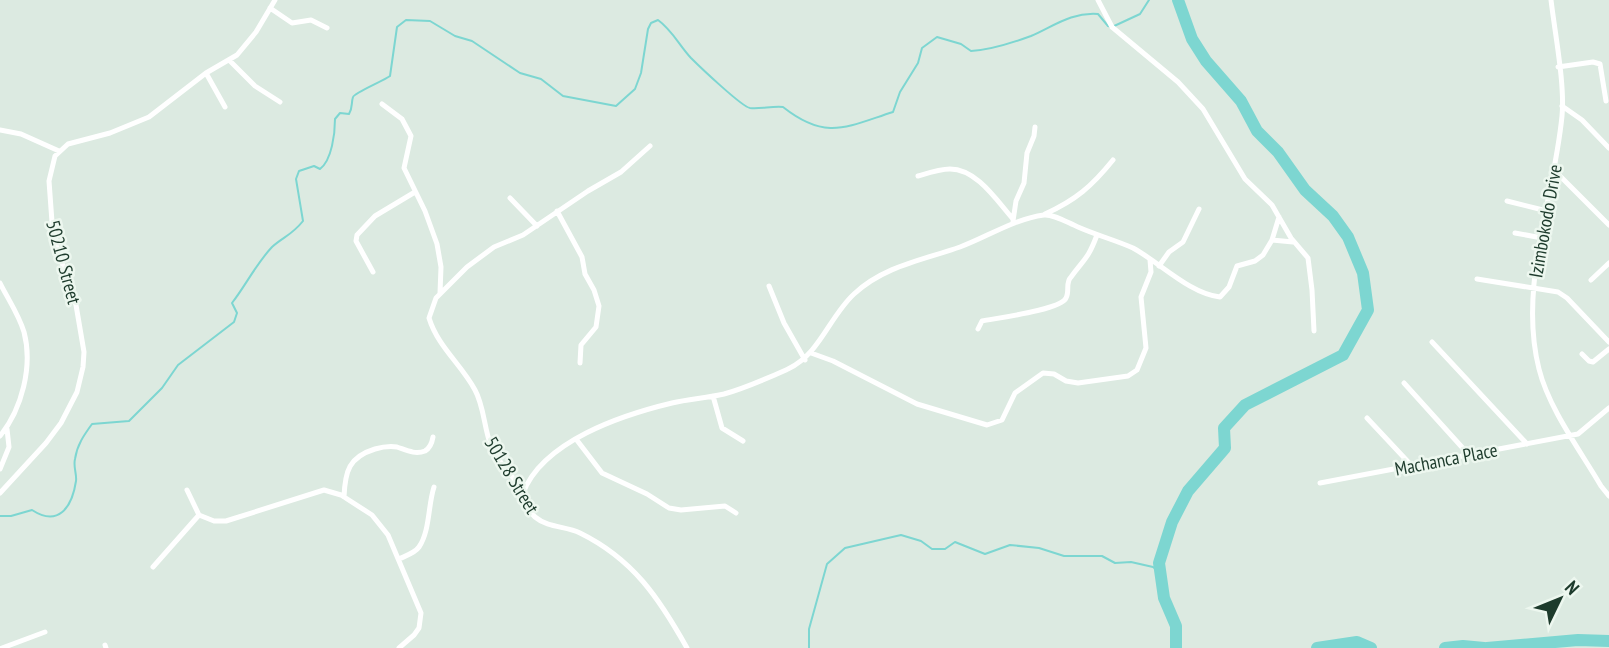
<svg xmlns="http://www.w3.org/2000/svg" width="1609" height="648" font-family="'PT Sans Narrow',sans-serif">
<style>
.lines{fill:none;stroke-linecap:round;stroke-linejoin:round}
.stream{stroke:#7dd6d1;stroke-width:2}
.river{stroke:#7dd6d1;stroke-width:12}
.street{stroke:#fff;stroke-width:5}
.labels{text-anchor:middle;stroke-width:5;stroke-linejoin:round;paint-order:stroke}
.street-label{font-size:19px;fill:#1d3b2c;stroke:#edf7ef}
</style>
<rect width="100%" height="100%" fill="#dceae1"/>
<g class="lines">
<path class="stream" d="M0,516h11l21,-6c26,17 40,-2 44,-29 1,-7 -3,-14 -1,-22 2,-14 9,-24 17,-35l37,-3 33,-33 16,-23 56,-43 3,-9 -5,-10c14,-18 24,-39 40,-56 11,-10 20,-12 31,-26l-7,-42 3,-8 15,-5 6,3c12,-9 15,-36 15,-50l5,-6 9,1c4,-7 2,-11 4,-17 1,-4 30,-16 37,-21l7,-49 9,-7 24,1 25,15 17,5 48,32 21,6 22,17 53,10 19,-17 6,-16 7,-44 3,-6 7,-3c14,10 21,25 33,38 8,8 51,49 59,50 11,1 22,-2 33,-1 43,34 63,20 110,5l7,-20 18,-29 4,-15 15,-11 24,7 10,7c20,-1 41,-8 60,-15 23,-10 40,-24 67,-22l10,12 4,1 28,-13 9,-14
M1321,647v1
M809,648v-19l18,-65 18,-16 56,-13 20,6 11,8h13l10,-7 30,12 25,-9 29,3 25,8h38l13,7 16,-1 22,5 9,7"/>
<path class="river" d="M1176,648v-22l-12,-28 -5,-35 13,-41 16,-31 37,-43 -1,-20 21,-23 98,-50 25,-45 -5,-37 -15,-36 -15,-21 -28,-26 -27,-38 -21,-21 -16,-30 -35,-40 -14,-22 -14,-39
M1317,648l40,-6 14,6
M1445,648l18,-2 21,2
M1487,648l91,-8 31,1"/>
<path class="street" d="M1098,0l14,27 66,55 25,27 42,70 27,26 19,33 17,20 4,32 2,41
M1551,0c4,34 14,84 11,116 -8,83 -44,171 -23,253 10,40 41,81 62,117l8,10
M270,8l22,15 19,-3 16,8
M229,60l26,26 25,16
M1558,67l35,-5 7,2 6,37
M206,73l19,34
M382,104l20,15 9,17 -7,32 21,43 12,33 4,23 -1,26
M1562,106l20,14 27,28
M0,130l21,4 38,17
M650,146l-29,26 -33,19 -65,44 -29,12 -27,20 -31,31 -7,20c9,29 32,46 46,72 9,16 9,38 16,56 6,16 21,28 30,43 5,10 6,21 14,28 13,11 31,9 45,16 53,26 79,65 107,115
M1554,170l55,55
M918,176c10,-3 22,-7 32,-7 27,0 47,32 63,50
M510,198l27,28
M1507,201l40,10
M557,211l25,46 3,17 9,16 5,16 -3,21 -15,18 -1,18
M1045,214c31,-14 47,-28 68,-54
M1013,221l3,-20 8,-18 3,-30 7,-17 1,-9
M1515,233l27,5
M1272,240l21,2
M1159,266l10,-14 14,-10 16,-33
M373,272l-17,-31 1,-6 18,-19 40,-24
M1477,279l81,13 9,6 42,44
M1591,280l18,-17
M0,283c8,16 19,32 24,49 9,34 -2,77 -24,104
M769,286l15,37 21,37
M978,329l4,-8c15,-3 79,-11 84,-23 4,-7 -1,-15 5,-21 14,-19 17,-18 26,-42
M1432,342l95,102
M811,353l22,8 84,43 70,21 15,-5 13,-27 28,-20 11,1 12,7 12,2 50,-7 9,-6 9,-22 -5,-51 10,-25 -1,-12
M1582,354l7,7 4,1 16,-13
M1404,383l65,72
M713,396l9,32 21,13
M1367,418l44,47
M576,439l26,34 45,21 22,14 12,2 44,-4 11,7
M0,469l9,-22 -2,-18
M1320,483l258,-49 31,-26
M187,490l12,25
M0,493l46,-50 15,-20 16,-31 6,-25 1,-15 -8,-47 -19,-57 -5,-26 -3,-41 6,-25 13,-12 42,-11 39,-16 57,-44 31,-18 19,-23 19,-32
M523,493c20,-52 99,-78 149,-90 17,-4 35,-5 52,-9 22,-6 44,-16 64,-25 32,-15 41,-52 66,-75 30,-28 69,-34 106,-47 27,-10 54,-28 84,-32 10,-1 24,8 34,12 18,8 37,13 55,21 26,14 57,46 87,49l9,-10 8,-21 18,-5 8,-6 9,-15 7,-23
M344,497c1,-26 5,-40 31,-48 7,-2 15,-3 22,-2 9,3 18,8 28,4 5,-3 7,-8 8,-14
M399,559c6,-3 16,-6 20,-12 11,-16 9,-42 15,-60
M153,567l46,-52 15,6h12l98,-31 17,5 31,20 16,20 33,78 -2,15 -5,7 -15,13
M105,645l1,3
M2,648l43,-16"/>
</g>
<g class="labels">
<g class="street-label">
<text transform="translate(1545 221) rotate(-80)" y="7">Izimbokodo Drive</text>
<text transform="translate(64 262) rotate(75)" y="7">50210 Street</text>
<text transform="translate(1446 459) rotate(-11)" y="7">Machanca Place</text>
<text transform="translate(512 475) rotate(59)" y="7">50128 Street</text>
</g>
</g>
<g transform="translate(1560 599) rotate(47)" stroke="#edf7ef" stroke-width="5" paint-order="stroke">
<path d="M0-5L12 26L0 18L-12 26Z" fill="#1d3b2c"/>
<text y="-10" font-size="19" font-weight="bold" text-anchor="middle" fill="#1d3b2c">N</text>
</g>
</svg>
